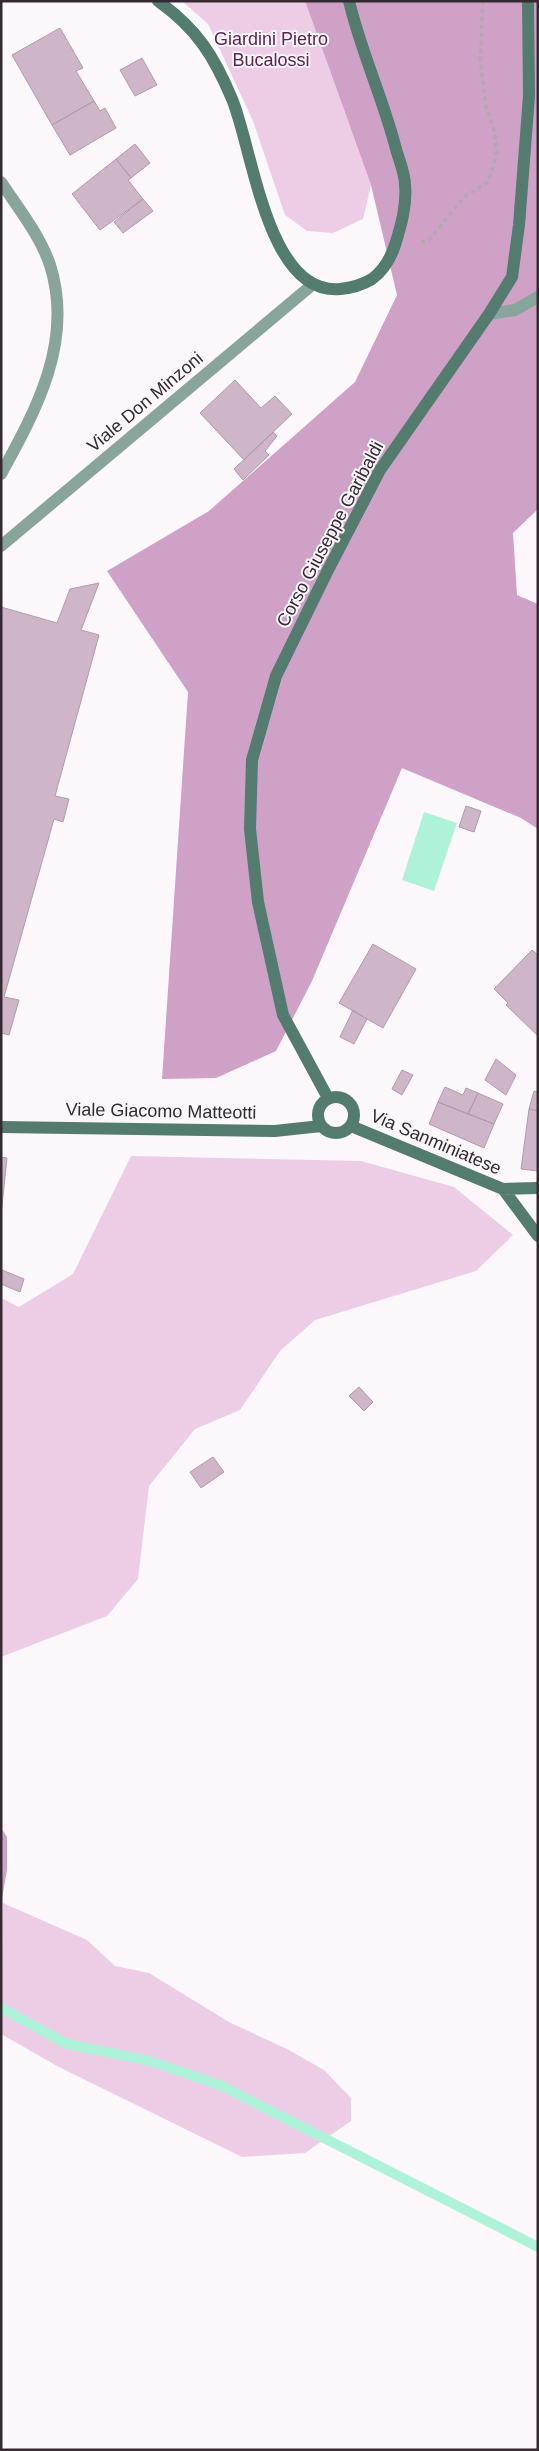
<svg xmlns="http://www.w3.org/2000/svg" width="539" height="2451" font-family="Helvetica,sans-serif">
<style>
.green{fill:#eccde5}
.forest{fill:#cfa1c6}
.water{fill:#aff2da}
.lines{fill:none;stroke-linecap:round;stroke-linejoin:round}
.stream{stroke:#aff2da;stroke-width:10}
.building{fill:#ceb5c8;stroke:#b29aac}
.path{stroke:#b0a9af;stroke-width:3;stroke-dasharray:4 4;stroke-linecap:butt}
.street{stroke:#89a49a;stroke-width:12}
.secondary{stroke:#537b6e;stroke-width:12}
.labels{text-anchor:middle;stroke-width:4;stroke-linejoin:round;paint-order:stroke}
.park-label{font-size:18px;fill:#5b2453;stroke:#fcf7fb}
.street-label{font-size:18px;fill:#342a32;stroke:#fcf7fb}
</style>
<rect width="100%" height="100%" fill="#fcf7fb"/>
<path class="green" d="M182,1h123l66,184 -8,34 -30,14 -26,-2 -22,-16 -32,-94 -45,-97z
M131,1156l230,5 93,26 59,48 -37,36 -161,49 -35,31 -40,59 -45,19 -46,57 -11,93 -31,37 -106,41v-359l18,9 54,-33z
M3,1903l84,37 28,26 34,7 80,49 58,27 37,21 27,28v23l-46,32 -63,4 -183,-90 -58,-33z"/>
<path class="forest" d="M305,1h233v508l-25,24 4,62 21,9v225l-17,-11 -119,-50 -90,213 -36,70 -60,27 -54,1 26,-387 -81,-121 102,-60 146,-129 42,-87 -26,-110z
M1,1828l6,9v33l-6,34z"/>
<path class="water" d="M424,812l33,11 -23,68 -32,-11z"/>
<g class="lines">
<path class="stream" d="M1,2008l66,36 83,17 70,24 318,162"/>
</g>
<path class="building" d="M60,28l23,40 -7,3 18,30 -42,24 -40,-70z
M142,58l15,27 -22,11 -15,-26z
M94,101l6,10 5,-3 11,20 -46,27 -18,-30z
M135,144l15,19 -19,15 -15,-19z
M116,159l15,19 -3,2 15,19 -43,31 -28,-36z
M143,199l10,12 -30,22 -9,-11z
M235,380l26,28 14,-12 17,18 -48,46 -44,-47z
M273,432l4,4 -12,15 4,4 -26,25 -9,-11z
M99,583l-18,47 18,5 -44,161 14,3 -6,23 -9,-3 -50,178 15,3 -10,35 -8,-2v-426l56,16 13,-34z
M466,806l15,5 -7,21 -15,-5z
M373,944l43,25 -33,59 -44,-25z
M532,950l6,5v81l-32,-31 2,-2 -14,-14z
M353,1010l14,9 -13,25 -14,-7z
M496,1059l20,16 -10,20 -21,-15z
M402,1070l11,5 -11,20 -10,-6z
M445,1087l18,8 3,-7 12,5 -10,21 -30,-12z
M534,1091l4,1v19l-9,-2z
M478,1093l25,11 -9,20 -26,-10z
M438,1102l56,22 -10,24 -55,-24z
M529,1109l9,2v60l-17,-2z
M1,1157l6,1 -6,57z
M2,1270l22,9 -4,13 -19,-8z
M359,1387l14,15 -9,9 -15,-15z
M213,1457l11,15 -23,16 -11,-16z"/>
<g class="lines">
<path class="path" d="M483,1l-3,58 6,47 9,27
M421,242l8,-2 35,-43 24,-15 8,-24 -1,-25 3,20"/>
<path class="street" d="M1,182c17,26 39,53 49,83 24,75 -13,144 -49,209
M489,314l26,-4 23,-13
M1,546l311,-261"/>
<path class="secondary" d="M158,1c39,28 56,55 74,98 21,50 35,197 108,190 12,-1 22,-4 32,-10 11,-8 19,-22 23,-34 6,-19 12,-40 10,-60 0,-12 -6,-25 -9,-36 -13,-51 -35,-97 -47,-148
M318 1115a18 18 0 1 1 36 0a18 18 0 1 1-36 0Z
M328,1098l-45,-83 -25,-113 -8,-73 2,-69 24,-84 51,-104 53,-102 109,-156 23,-37 7,-52 10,-129 -1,-95
M351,1126l152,63 35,-1
M1,1127l274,4 46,-5
M503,1189l35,47"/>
</g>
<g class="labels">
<g class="park-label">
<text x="271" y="45">Giardini Pietro<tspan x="271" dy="21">Bucalossi</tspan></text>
</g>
<g class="street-label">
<text transform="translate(145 402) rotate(-40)" y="6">Viale Don Minzoni</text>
<text transform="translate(330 534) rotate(-62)" y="6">Corso Giuseppe Garibaldi</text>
<text transform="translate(161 1111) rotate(1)" y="6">Viale Giacomo Matteotti</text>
<text transform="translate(436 1142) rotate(23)" y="6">Via Sanminiatese</text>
</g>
</g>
<rect width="539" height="2451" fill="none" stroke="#342a32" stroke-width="5"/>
</svg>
